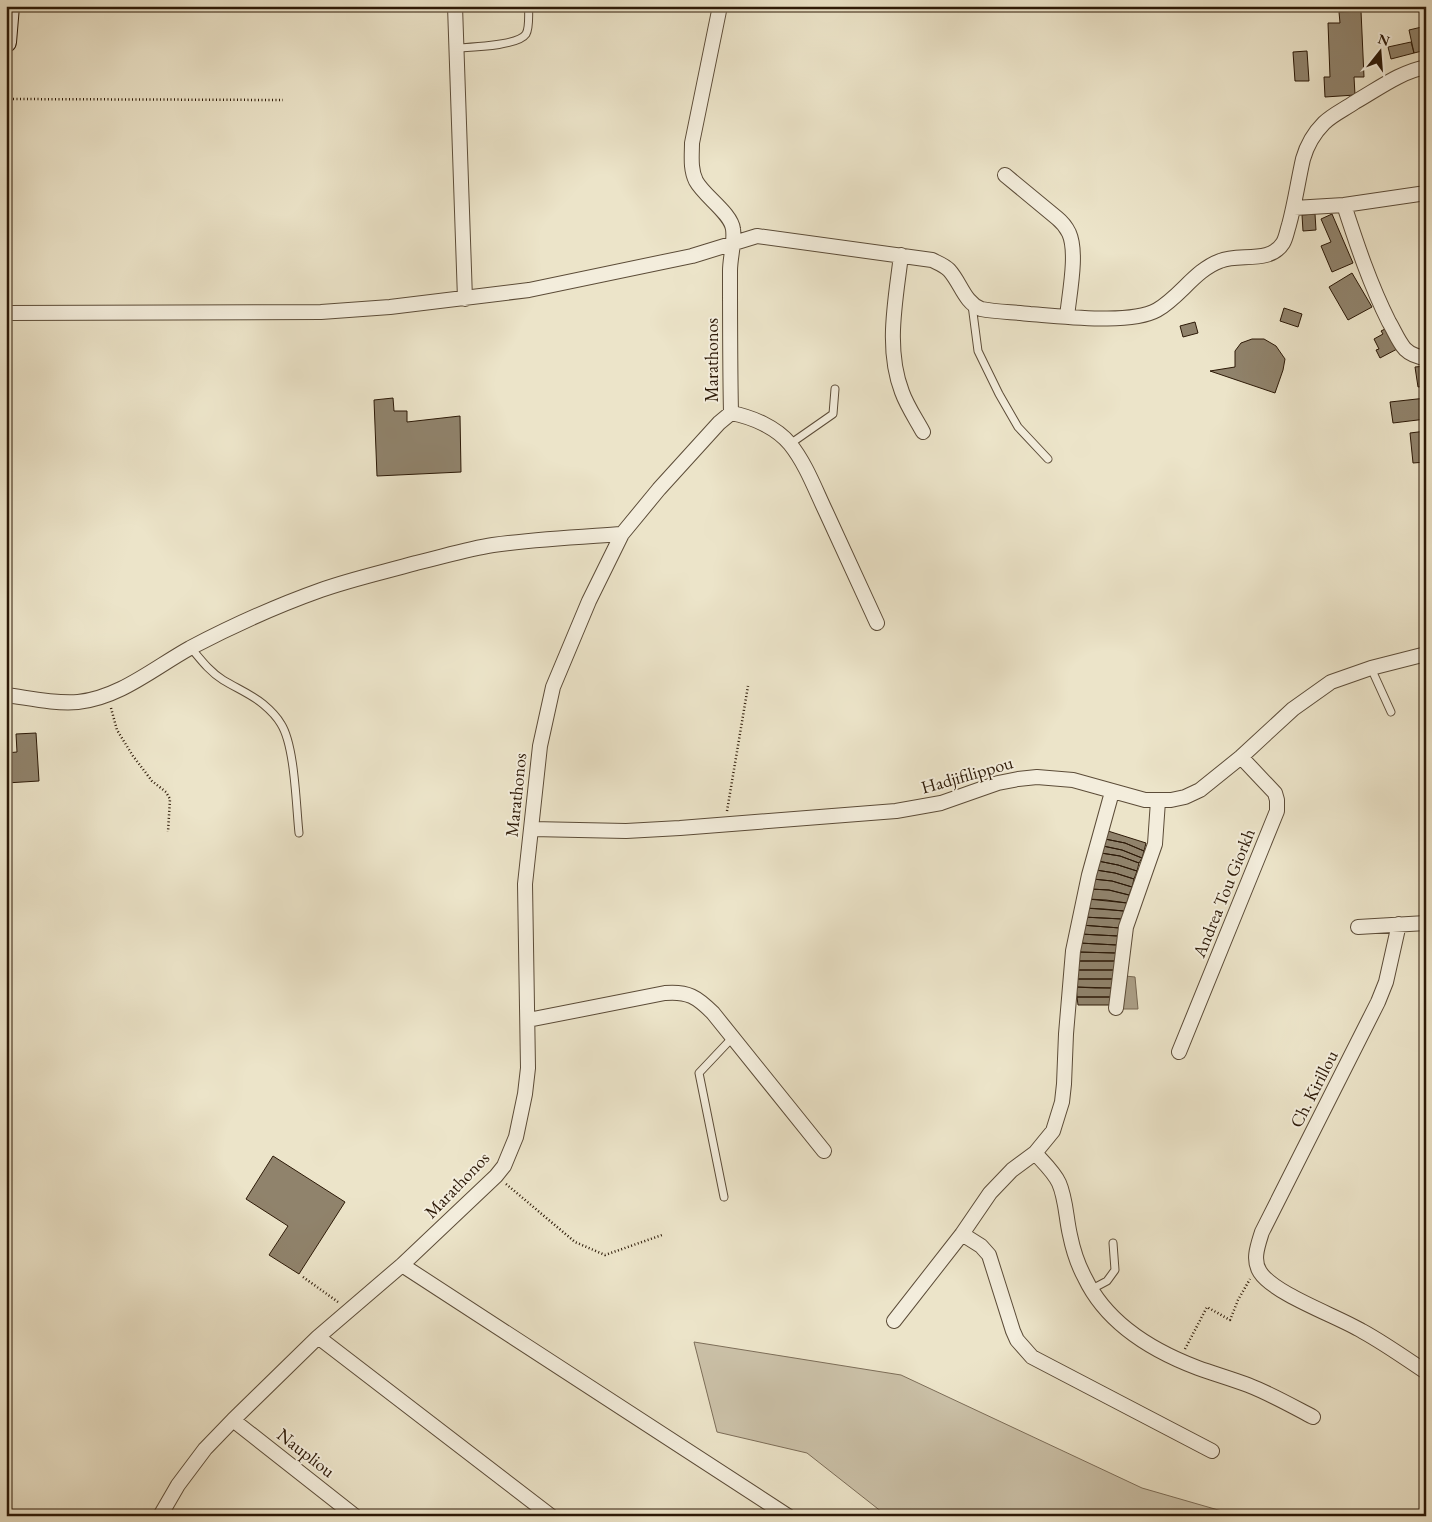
<svg xmlns="http://www.w3.org/2000/svg" width="1432" height="1522" font-family="'EB Garamond',serif">
<style>
.green{fill:#cbc1a8;stroke:#7c6d58}
.water{fill:#ab9f87;stroke:#786954}
.building{fill:#90836c;stroke:#2c1907}
.lines{fill:none;stroke-linecap:round;stroke-linejoin:round}
.service-casing{stroke:#5c4c38;stroke-width:9}
.minor-casing{stroke:#5c4c38;stroke-width:16}
.secondary-casing{stroke:#2c1907;stroke-width:22}
.path{stroke:#2c1907;stroke-width:2.5;stroke-dasharray:1 2.5;stroke-linecap:butt}
.service{stroke:#f3eddc;stroke-width:7}
.minor{stroke:#f3eddc;stroke-width:14}
.secondary{stroke:#f3eddc;stroke-width:20}
.labels{text-anchor:middle;stroke-width:4;stroke-linejoin:round;paint-order:stroke}
.street-label{font-size:18px;fill:#2c1907;stroke:#f3eddc}
</style>
<rect width="100%" height="100%" fill="#ece4c9"/>
<filter id="stains"><feTurbulence type="fractalNoise" baseFrequency=".004" numOctaves="4"/><feColorMatrix values="0 0 0 0 .2 0 0 0 0 .09 0 0 0 0 .02 0 0 0 .5 -.17"/></filter>
<radialGradient id="worn" r=".72"><stop offset=".6" stop-color="#630" stop-opacity="0"/><stop offset="1" stop-color="#630" stop-opacity=".3"/></radialGradient>
<path class="green" d="M694,1342l207,33 241,113 97,28h-352l-80,-63 -90,-21z"/>
<path class="water" d="M1125,976l10,1 3,32h-18z"/>
<path class="building" d="M1361,11l3,66h-10l1,18 -30,2 -1,-20h6l-2,-54h12l-1,-11z
M1426,26v24l-12,3 -5,-23z
M1411,42l3,11 -23,6 -3,-12z
M1307,51l2,30h-14l-2,-29z
M1315,214l1,16 -13,1 -1,-16z
M1332,214l21,49 -21,9 -11,-26 10,-4 -10,-23z
M1352,273l20,34 -24,13 -19,-33z
M1284,308l18,6 -4,13 -18,-6z
M1195,322l3,11 -15,4 -3,-11z
M1389,327l10,21 -19,10 -4,-8 3,-1 -5,-10 9,-5 -2,-3z
M1252,339h12l12,7 9,13 -2,11 -8,23 -65,-22 25,-4v-16l6,-8z
M1426,366v20l-8,1 -3,-20z
M393,398l1,13h13v11l53,-6 1,56 -84,4 -3,-76z
M1426,398v21l-33,4 -3,-21z
M1426,431v31l-13,1 -3,-30z
M36,733l3,48 -33,2v-30l11,-1 -1,-18z
M1108,831l38,12 -2,8 -19,-8 -20,-4z
M1105,839l20,4 19,8 -2,7 -20,-8 -19,-4z
M1103,846l19,4 20,8 -3,5 -19,-7 -19,-3z
M1101,853l19,3 19,7 -2,8 -19,-6 -20,-4z
M1098,861l20,4 19,6 -3,8 -19,-6 -19,-3z
M1096,870l19,3 19,6 -2,8 -20,-6 -19,-2z
M1093,879l19,2 20,6 -3,8 -20,-5 -19,-1z
M1090,889l19,1 20,5 -2,8 -39,-4z
M1088,899l18,1 21,3 -3,8 -39,-3z
M1085,908l19,1 20,2 -2,8 -39,-2z
M1083,917l39,2 -2,9 -39,-3z
M1081,925l39,3 -2,8 -38,-2z
M1080,934l38,2 -1,9 -38,-2z
M1079,943l38,2 -1,8 -38,-1z
M1078,952l38,1 -1,8h-38z
M1077,961h38l-1,9h-38z
M1076,970h38v9h-37z
M1077,979h37v9l-38,-1z
M1076,987l19,1h19l-2,9h-35z
M1077,997h35l-2,8h-32z
M273,1156l72,46 -46,72 -30,-19 19,-29 -42,-27z"/>
<g class="lines">
<g class="service-casing">
<path id="service" d="M457,48c15,-1 61,-2 69,-14 4,-7 2,-20 3,-28
M972,305l6,46 21,43 19,33 30,32
M790,444l43,-30 2,-25
M191,648c10,12 19,24 32,32 13,8 28,14 40,24 6,5 14,13 18,20 14,22 15,82 18,109
M1371,668l20,44
M724,1197l-25,-124 34,-36
M1092,1289l15,-8 8,-11 -2,-27"/>
</g>
<g class="minor-casing">
<path id="minor" d="M455,6l10,293
M1005,175l52,43c5,4 9,9 12,15 9,20 0,62 -2,84
M1344,205c13,40 26,79 45,117 5,8 9,19 16,27 5,5 13,8 21,9
M1294,208l50,-3 82,-12
M901,255c-5,44 -16,93 1,137 5,14 14,27 21,40
M6,313l315,-1 69,-5 139,-17 163,-34 65,-20 175,24c6,3 12,5 17,10 12,13 15,32 32,39 16,3 33,3 49,5 32,2 100,11 127,-4 23,-13 38,-40 63,-49 19,-8 50,3 63,-18 3,-5 4,-12 6,-18 6,-22 9,-44 14,-66 4,-14 11,-26 21,-36 8,-8 21,-14 31,-21 23,-13 45,-30 71,-35
M731,413c21,4 45,14 59,31 16,20 25,45 36,68 17,37 34,74 51,111
M6,695c23,3 48,9 72,7 41,-4 76,-34 112,-54 42,-22 86,-42 131,-58 31,-11 63,-18 95,-27 26,-6 51,-14 77,-18 43,-6 86,-8 129,-11
M532,829l94,2 54,-3 216,-17 45,-8 57,-20 20,-4 19,-2 36,3 72,20h26l14,-3 15,-7 41,-33 52,-48 38,-27 40,-14 55,-14
M1399,924l-13,58 -8,20 -116,230c-4,13 -10,28 -2,40 14,22 77,44 102,59 22,12 43,27 64,41
M1358,927l68,-4
M1116,1008l10,-81 29,-83 3,-43
M528,1020l137,-27c23,-2 32,4 48,20l111,138
M1179,1052l98,-241v-11l-2,-7 -34,-36
M1035,1153c8,9 19,19 24,30 7,16 7,35 11,52 3,15 8,30 15,43 22,46 68,73 113,90 17,6 34,11 50,17 23,9 44,21 65,32
M962,1234l19,12 8,9 24,76 4,9 15,17 180,94
M402,1265l386,251
M894,1321l68,-87 28,-41 22,-23 23,-17 18,-22 9,-29 2,-18 2,-50 7,-83 16,-76 23,-83
M318,1337l233,179
M233,1420l122,96
M160,1516l18,-31 27,-36 28,-29 85,-83 84,-72 94,-89 8,-10 12,-29 9,-43 3,-26 -3,-184 15,-138 13,-59 36,-86 33,-67 37,-45 60,-66 12,-10c-1,-47 -1,-95 -1,-142 0,-14 5,-29 3,-42 -2,-16 -29,-33 -37,-48 -6,-12 -4,-26 -4,-38l28,-137"/>
</g>
<g class="secondary-casing">
<path id="secondary" d="M6,42l3,-36"/>
</g>
<path class="path" d="M6,99l277,1
M111,708l6,22 16,26 19,25 14,11 4,7 -2,33
M727,811l21,-125
M506,1184l69,58 30,13 57,-20
M303,1277l35,25
M1185,1349l22,-42 23,13 8,-20 12,-21"/>
<use href="#service" class="service"/>
<use href="#minor" class="minor"/>
<use href="#secondary" class="secondary"/>
</g>
<g class="labels">
<g class="street-label">
<text transform="translate(712 360) rotate(-90)" y="6">Marathonos</text>
<text transform="translate(967 775) rotate(-16)" y="6">Hadjifilippou</text>
<text transform="translate(516 795) rotate(-84)" y="6">Marathonos</text>
<text transform="translate(1224 893) rotate(-68)" y="6">Andrea Tou Giorkh</text>
<text transform="translate(1314 1089) rotate(-63)" y="6">Ch. Kirillou</text>
<text transform="translate(457 1185) rotate(-46)" y="6">Marathonos</text>
<text transform="translate(306 1453) rotate(38)" y="6">Naupliou</text>
</g>
</g>
<rect width="1432" height="1522" fill="none" stroke="#ece4c9" stroke-width="25"/>
<rect x="8" y="8" width="1417" height="1507" fill="none" stroke="#2c1907" stroke-width="2.5"/>
<rect x="12" y="12" width="1407" height="1497" fill="none" stroke="#2c1907"/>
<g transform="translate(1380 52) rotate(17)" stroke="#f3eddc" stroke-width="4" paint-order="stroke">
<path d="M0-4L9 19L0 12L-9 19Z" fill="#2c1907"/>
<text y="-8" font-size="14" font-weight="bold" text-anchor="middle" fill="#2c1907">N</text>
</g>
<rect width="100%" height="100%" filter="url(#stains)"/>
<rect width="100%" height="100%" fill="url(#worn)"/>
</svg>
